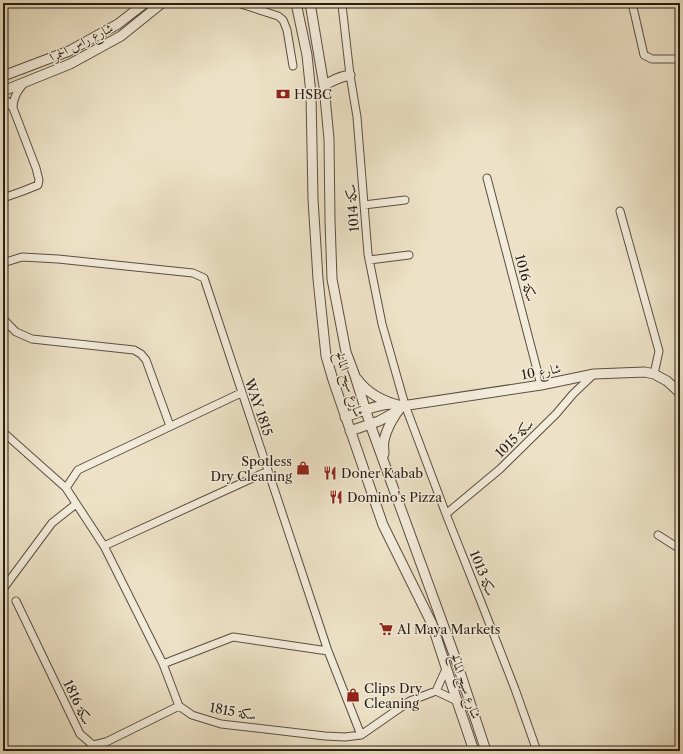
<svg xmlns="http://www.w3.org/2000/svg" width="683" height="754" font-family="'Libre Caslon Text',Amiri,serif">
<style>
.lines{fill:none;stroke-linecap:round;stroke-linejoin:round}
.minor-casing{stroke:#5b4e40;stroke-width:9}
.tertiary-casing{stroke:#5b4e40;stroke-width:11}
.minor{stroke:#f3ecdb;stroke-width:7}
.tertiary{stroke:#f3ecdb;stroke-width:9}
.labels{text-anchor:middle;stroke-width:3;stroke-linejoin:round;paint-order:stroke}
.street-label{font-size:13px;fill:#2a1d13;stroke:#f3ecdb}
.poi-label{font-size:13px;fill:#2a1d13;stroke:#f3ecdb;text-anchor:start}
</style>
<rect width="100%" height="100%" fill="#ede2c7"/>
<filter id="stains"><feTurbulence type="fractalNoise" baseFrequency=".005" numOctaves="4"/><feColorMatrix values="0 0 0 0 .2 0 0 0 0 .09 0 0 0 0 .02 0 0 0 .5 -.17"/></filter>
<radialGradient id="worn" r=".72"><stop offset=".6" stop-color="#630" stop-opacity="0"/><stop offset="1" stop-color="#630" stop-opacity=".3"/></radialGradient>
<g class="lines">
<g class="minor-casing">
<path id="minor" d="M238,3l40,13 5,4 4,10 6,36
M632,3l12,52 8,4h28
M342,5l8,70 7,42 11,137 14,70 23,81 41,109 37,93 32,82 22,62
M3,100l4,1 6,7
M487,178l54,207
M3,198l20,-7 15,-6 1,-5 -3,-12 -23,-60c0,-11 5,-18 12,-26
M364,205l41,-5
M620,211l39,140 -5,23
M369,260l40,-5
M3,263l19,-6 36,2 135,14 11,5 124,373 33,84
M3,319l13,13 16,7 102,11 7,4 5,6 24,66
M3,432l63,56 38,58 59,118 16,42 13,9 29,9 104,12 20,1 16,-2 49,-34 26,-10 10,-22
M66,488l12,-18 163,-77
M446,514l54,-45 56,-55 17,-20 21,-20
M658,535l22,14
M104,546l164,-75
M3,589l49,-66 24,-19
M16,601l64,133 13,11 13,-3 73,-36
M163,664l70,-27 95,14
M436,691l21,10"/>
</g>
<g class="tertiary-casing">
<path id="tertiary" d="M296,3l11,52 4,39 2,105 5,80 8,77 7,24 50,145 49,99 25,77 17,50
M310,3l14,83 5,53 1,81 2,59 14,73 9,24 15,48 86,236 30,91
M3,76l66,-25 49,-27 27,-21
M324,86c8,-6 16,-9 26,-11
M3,91l67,-27 51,-28 41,-33
M357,379c11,15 27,23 45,27l139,-21 53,-11 51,-2 9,2 13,7 13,12
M345,417c15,-5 33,-13 48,-13
M350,431l29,-10 18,-10
M384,454c0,-4 -1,-9 0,-13 2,-11 10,-26 18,-35"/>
</g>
<use href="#minor" class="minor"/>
<use href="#tertiary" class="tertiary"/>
</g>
<defs>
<g id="bank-bare" transform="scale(1.08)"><path d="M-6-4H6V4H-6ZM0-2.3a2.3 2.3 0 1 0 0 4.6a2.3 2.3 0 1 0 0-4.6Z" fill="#8f2418" stroke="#f3ecdb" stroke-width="2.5" paint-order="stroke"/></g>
<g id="shop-bare" transform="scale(1.08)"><path d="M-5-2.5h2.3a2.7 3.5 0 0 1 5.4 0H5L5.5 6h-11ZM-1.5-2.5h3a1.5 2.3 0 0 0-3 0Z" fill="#8f2418" stroke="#f3ecdb" stroke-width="2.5" paint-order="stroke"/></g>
<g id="restaurant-bare" transform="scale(1.08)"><path d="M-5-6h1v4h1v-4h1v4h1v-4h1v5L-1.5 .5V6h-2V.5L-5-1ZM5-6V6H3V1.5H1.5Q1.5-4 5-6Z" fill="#8f2418" stroke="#f3ecdb" stroke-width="2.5" paint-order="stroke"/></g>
<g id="supermarket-bare" transform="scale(1.08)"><path d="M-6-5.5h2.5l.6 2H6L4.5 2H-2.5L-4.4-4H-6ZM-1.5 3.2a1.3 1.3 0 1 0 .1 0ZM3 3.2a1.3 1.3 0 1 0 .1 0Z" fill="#8f2418" stroke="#f3ecdb" stroke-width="2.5" paint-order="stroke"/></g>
</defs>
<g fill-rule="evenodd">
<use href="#bank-bare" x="283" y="94"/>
<use href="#shop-bare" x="303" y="468"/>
<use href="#restaurant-bare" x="330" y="473"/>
<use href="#restaurant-bare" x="336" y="497"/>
<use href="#supermarket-bare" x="386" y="629"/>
<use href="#shop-bare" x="353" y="695"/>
</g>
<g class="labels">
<g class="street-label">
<text transform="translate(81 42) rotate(-27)" y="5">شارع راس الحمرا</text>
<text transform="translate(352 208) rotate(-95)" y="5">سكة 1014</text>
<text transform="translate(526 278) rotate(75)" y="5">سكة 1016</text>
<text transform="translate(541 371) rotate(-10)" y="5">شارع 10</text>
<text transform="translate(350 384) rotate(73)" y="5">شارع سيح المالح</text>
<text transform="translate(259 407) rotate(71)" y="5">WAY 1815</text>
<text transform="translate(514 438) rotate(-45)" y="5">سكة 1015</text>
<text transform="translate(483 573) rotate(68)" y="5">سكة 1013</text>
<text transform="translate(466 686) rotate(71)" y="5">شارع سيح المالح</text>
<text transform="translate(78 702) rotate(64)" y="5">سكة 1816</text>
<text transform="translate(233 711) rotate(10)" y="5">سكة 1815</text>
</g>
<g class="poi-label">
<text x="294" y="99">HSBC</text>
<text x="292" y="466" text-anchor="end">Spotless<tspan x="292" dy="15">Dry Cleaning</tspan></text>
<text x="341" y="478">Doner Kabab</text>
<text x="347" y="502">Domino's Pizza</text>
<text x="397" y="634">Al Maya Markets</text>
<text x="364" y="693">Clips Dry<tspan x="364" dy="15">Cleaning</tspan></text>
</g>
</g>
<rect width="683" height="754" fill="none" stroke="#ede2c7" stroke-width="16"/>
<rect x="4" y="4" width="675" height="746" fill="none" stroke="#2a1d13" stroke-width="2"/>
<rect x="8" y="8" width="667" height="738" fill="none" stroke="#2a1d13"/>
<rect width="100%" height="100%" filter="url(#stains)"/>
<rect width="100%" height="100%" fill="url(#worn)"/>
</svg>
